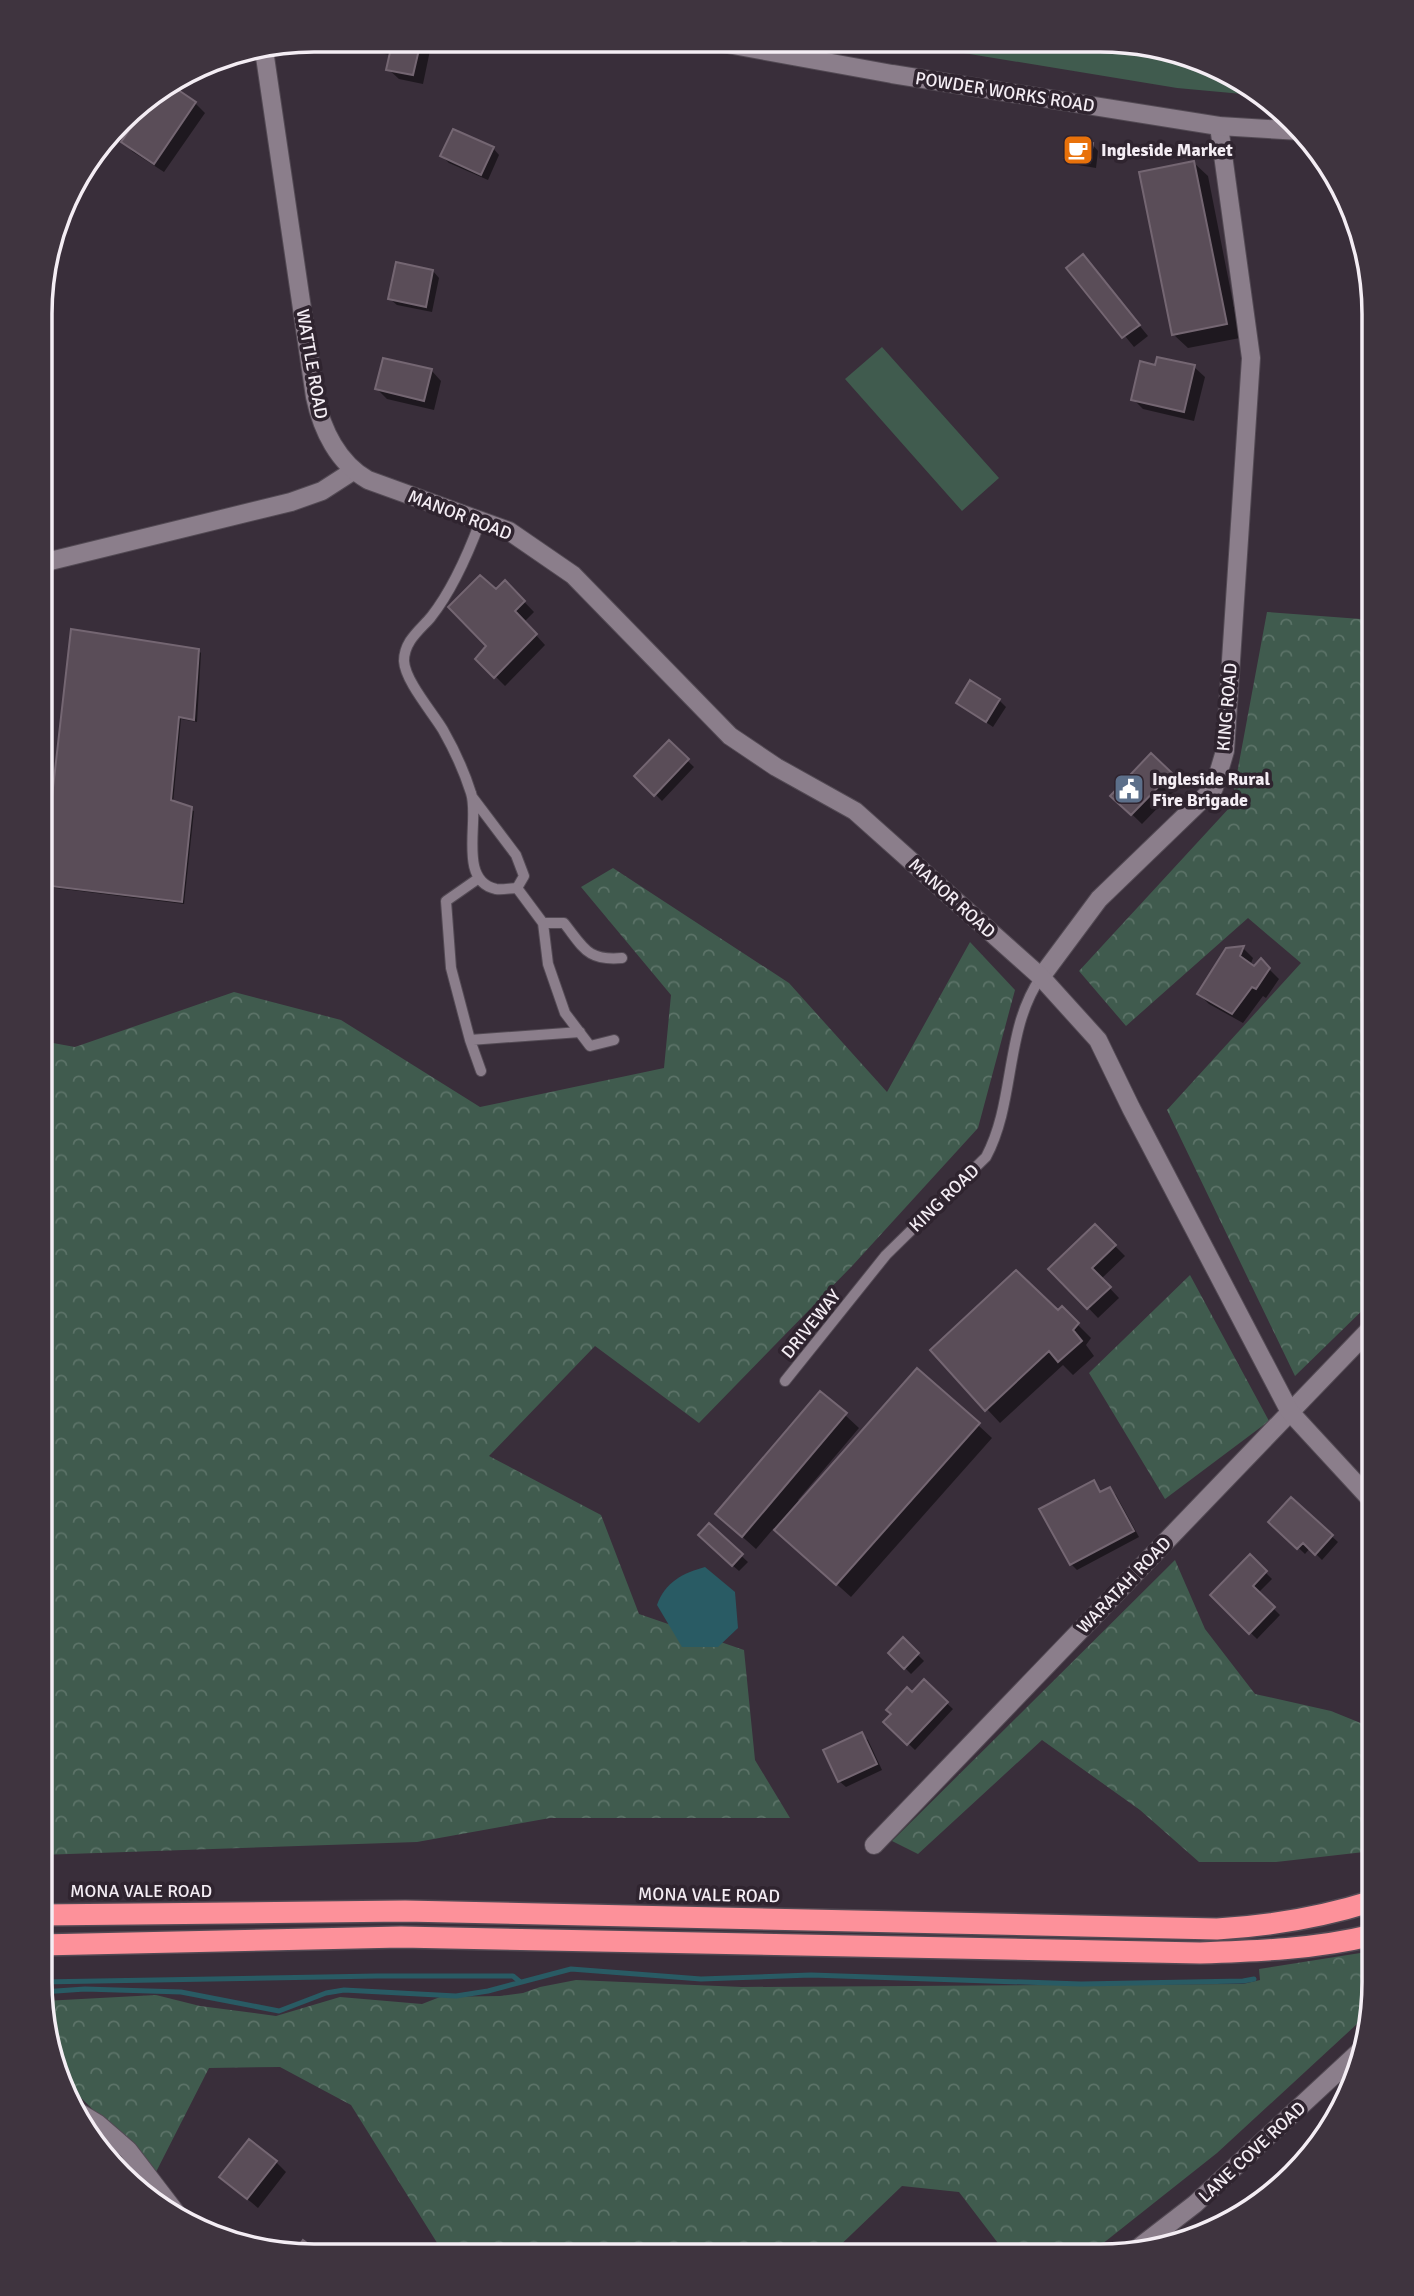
<svg xmlns="http://www.w3.org/2000/svg" width="1414" height="2296" font-family="Signika,sans-serif">
<style>
.green{fill:#405b4e}
.forest{fill:url(#forest-crowns)}
.water{fill:#295b64}
.shadow{fill:#0007}
.lines{fill:none;stroke-linecap:round;stroke-linejoin:round}
.stream{stroke:#295b64;stroke-width:5}
.building{fill:#5a4d58;stroke:#746672;stroke-width:2}
.lane-casing{stroke:#534a54;stroke-width:12}
.street-casing{stroke:#534a54;stroke-width:20}
.secondary-casing{stroke:#534a54;stroke-width:20}
.highway-casing{stroke:#534a54;stroke-width:24}
.lane{stroke:#8b7e8b;stroke-width:10}
.street{stroke:#8b7e8b;stroke-width:18}
.secondary{stroke:#8b7e8b;stroke-width:18}
.highway{stroke:#fd919a;stroke-width:21}
.labels{text-anchor:middle;stroke-width:7;stroke-linejoin:round;paint-order:stroke}
.street-label{font-size:18px;fill:#f4edf4;stroke:#2f242f}
.poi-label{font-size:18px;font-weight:bold;fill:#f4edf4;stroke:#2f242f;text-anchor:start}
.rim{fill:none;stroke:#f4edf4;stroke-width:3.5}
</style>
<defs>
<pattern id="forest-crowns" width="20" height="18" patternUnits="userSpaceOnUse" patternTransform="scale(1.75)"><rect width="20" height="18" fill="#405b4e"/><path d="M2 6a3 3 0 1 1 6 0M12 15a3 3 0 1 1 6 0" fill="none" stroke="#5c7368"/></pattern>
</defs>
<rect width="100%" height="100%" fill="#392e3a"/>
<path class="green" d="M897,42l239,1 69,18 59,35 -87,-8z
M882,347l117,131 -37,33 -117,-132z"/>
<path class="forest" d="M1267,612l107,8 -1,680 -78,76 -128,-266 134,-147 -53,-45 -122,108 -47,-55 152,-165z
M613,868l176,115 98,109 83,-150 45,48 -37,138 -125,137 -154,158 -104,-77 -106,110 112,59 38,99 105,36 11,110 35,58h-240l-133,24 -377,13 2,-814 33,6 159,-55 107,28 139,87 184,-39 7,-73 -90,-108z
M1190,1275l79,146 -104,78 -76,-126z
M1175,1560l30,69 50,65 76,17 42,17v123l-97,11h-77l-59,-52 -98,-70 -124,114 -26,-13z
M1373,1951v49l-3,12 -153,141 -130,103 -80,-1 -48,-63 -57,-6 -72,69 -338,-1 -6,-10 -42,10 -93,-149 -71,-38 -71,1 -53,104 -88,-87 -8,-2 -16,-82 112,-6 44,11 76,10 64,-19 82,7 18,-7 60,-1 23,-3 17,-6 36,-7 166,7 501,-3 17,-4 -1,-11z"/>
<path class="water" d="M705,1567l30,25 3,36 -20,19h-36l-25,-42c8,-23 26,-32 48,-38z"/>
<path class="shadow" d="M359,40l73,1 -9,43 -24,-5 -11,-10 3,-14 -22,-4z
M169,86l26,17 10,10 -41,59 -31,-20 -10,-10 32,-47z
M1092,144l6,7 -2,17 -24,-4 -6,-6z
M493,148l6,7 -11,25 -39,-17 -7,-7z
M1194,163l14,13 32,162 -52,10 -14,-13z
M1083,257l65,79 -14,11 -65,-79z
M433,271l6,7 -7,34 -35,-7 -7,-6z
M1157,367h37l11,10 -11,44 -51,-12 -10,-10z
M431,370l10,11 -7,29 -47,-11 -10,-10z
M505,582l29,30 -10,10 21,23 -40,41 -28,-28 12,-12 7,-54z
M198,650l3,3 -4,69 -16,-3 -8,84 21,8 -10,93 -137,-17 -3,-3z
M999,700l7,7 -13,20 -35,-24z
M669,743l25,24 -32,34 -25,-25z
M1151,755l30,29 -39,40 -29,-28z
M1243,948l10,10 -3,8 4,3 7,-8 18,18 -13,19 -3,-2 -20,27 -34,-19 -10,-10z
M1095,1226l30,30 -24,23 18,19 -21,20 -47,-49z
M1062,1309l29,29 -5,7 8,11 -21,19 -10,-10 -63,58 -13,-14z
M845,1415l14,13 -61,72 3,2 177,-77 14,13 -141,159 -77,-69 -18,21 -39,-35z
M1094,1482l8,11 8,-4 6,6 23,42 -62,33 -6,-6z
M1291,1499l47,43 -16,18 -12,-12 -5,6 -34,-32z
M709,1526l39,36 -9,9 -33,-29z
M1250,1557l22,22 -14,14 22,22 -23,24 -45,-44z
M903,1640l21,21 -13,13 -21,-21z
M924,1682l29,27 -38,41 -29,-28z
M861,1734l7,6 14,30 -36,17 -7,-6z
M276,2162l10,10 -28,36 -37,-31z"/>
<g class="lines">
<path class="stream" d="M40,1982l337,-6h136l6,5
M42,1992l43,-3 96,3 98,19 47,-18 18,-3 112,6 32,-5 83,-22 130,10 110,-4 270,9 162,-3 11,-2"/>
</g>
<path class="building" d="M357,41h64l-8,34 -27,-5 5,-22z
M171,85l25,17 -42,62 -33,-22 31,-45z
M453,129l41,18 -13,28 -41,-19z
M1067,139l26,4 -3,19 -26,-4z
M1194,161l33,163 -55,11 -33,-163z
M1083,254l57,71 -18,13 -56,-70z
M396,262l37,8 -7,37 -38,-8z
M1157,357l38,8 -11,47 -53,-12 9,-39 15,4z
M383,358l49,11 -8,32 -49,-12z
M480,575l16,14 9,-9 20,21 -10,10 22,23 -43,44 -19,-19 11,-13 -38,-39z
M71,629l128,20 -5,71 -15,-3 -8,83 21,7 -10,95 -140,-17z
M970,680l30,19 -14,23 -30,-19z
M669,740l20,19 -35,37 -20,-20z
M1151,753l21,20 -41,42 -21,-19z
M1244,946l-4,10 14,10 7,-8 9,10 -14,21 -4,-2 -20,27 -35,-20 29,-46z
M1095,1224l21,21 -24,23 19,19 -24,22 -39,-40z
M1016,1270l42,40 4,-4 17,17 -6,7 9,11 -24,21 -9,-11 -64,60 -55,-61z
M917,1368l63,55 -144,162 -62,-55z
M820,1391l27,22 -105,124 -27,-23z
M1094,1480l6,12 10,-5 24,44 -64,34 -31,-56z
M1291,1497l42,38 -18,20 -12,-12 -6,6 -29,-27z
M709,1523l34,31 -11,12 -34,-31z
M1250,1554l17,17 -14,15 22,21 -26,27 -39,-39z
M903,1637l16,16 -15,16 -16,-16z
M924,1679l24,23 -41,43 -24,-23 8,-8 -5,-4 21,-23 5,5z
M862,1732l15,32 -39,18 -15,-32z
M249,2139l28,22 -30,38 -28,-22z
M303,2240l19,14 -28,-1z"/>
<g class="lines">
<g class="lane-casing">
<path id="lane" d="M473,798l43,57 8,21 -7,12c-6,0 -15,2 -21,1 -39,-8 -16,-70 -25,-96 -7,-22 -16,-42 -28,-63 -10,-17 -38,-49 -39,-69 0,-20 16,-31 27,-44 22,-28 37,-63 49,-95
M479,878l-33,23 5,67 19,72 110,-8
M517,888l26,35h21c20,25 23,38 58,35
M543,923l5,41 17,49 25,33 24,-6
M470,1040l11,31
M785,1381l101,-126 100,-98c30,-56 18,-127 55,-180"/>
</g>
<g class="street-casing">
<path id="street" d="M42,563l249,-61 31,-11 31,-20
M1041,977l58,-78 115,-111 11,-37 26,-393 -32,-232
M874,1845l499,-519
M75,2110l23,14 30,26 52,68"/>
</g>
<g class="secondary-casing">
<path id="secondary" d="M711,41l181,33 327,52 82,5
M264,50l51,347c7,33 23,66 53,83l141,51 64,44 157,161 46,31 79,44 186,166 57,63 33,68 159,304 83,90
M1138,2248l57,-44 166,-154"/>
</g>
<g class="highway-casing">
<path id="highway" d="M40,1915l365,-4 812,18c54,-3 105,-12 156,-28
M40,1945l361,-8 799,16c58,-2 116,-4 173,-18"/>
</g>
<use href="#lane" class="lane"/>
<use href="#street" class="street"/>
<use href="#secondary" class="secondary"/>
<use href="#highway" class="highway"/>
</g>
<defs>
<g id="cafe-square" transform="scale(1.575)"><rect x="-9" y="-9" width="18" height="18" rx="4" fill="#e8710a" stroke="#2f242f"/><path d="M-5.5-4.5H6V0H3Q3 3.5 0 3.5H-2.5Q-5.5 3.5-5.5 0ZM3-3.2v2h1.7v-2ZM-6 4.5H4V6H-6Z" fill="#fff"/></g>
<g id="civic-square" transform="scale(1.575)"><rect x="-9" y="-9" width="18" height="18" rx="4" fill="#5c6f8a" stroke="#2f242f"/><path d="M-.6-6.5H3V-4.5H.6V-3L4-1V1h2V6H-6V1h2V-1L-.6-3ZM-1.2 2.5V6h2.4V2.5Z" fill="#fff"/></g>
</defs>
<g fill-rule="evenodd">
<use href="#cafe-square" x="1078" y="150"/>
<use href="#civic-square" x="1129" y="789"/>
</g>
<g class="labels">
<g class="street-label">
<text transform="translate(1005 92) rotate(9)" y="6">POWDER WORKS ROAD</text>
<text transform="translate(312 364) rotate(80)" y="6">WATTLE ROAD</text>
<text transform="translate(460 515) rotate(21)" y="6">MANOR ROAD</text>
<text transform="translate(1227 707) rotate(-85)" y="6">KING ROAD</text>
<text transform="translate(952 898) rotate(42)" y="6">MANOR ROAD</text>
<text transform="translate(944 1198) rotate(-44)" y="6">KING ROAD</text>
<text transform="translate(811 1324) rotate(-51)" y="6">DRIVEWAY</text>
<text transform="translate(1124 1585) rotate(-46)" y="6">WARATAH ROAD</text>
<text x="141" y="1897">MONA VALE ROAD</text>
<text transform="translate(709 1895) rotate(1)" y="6">MONA VALE ROAD</text>
<text transform="translate(1252 2152) rotate(-43)" y="6">LANE COVE ROAD</text>
</g>
<g class="poi-label">
<text x="1101" y="156">Ingleside Market</text>
<text x="1152" y="785">Ingleside Rural<tspan x="1152" dy="21">Fire Brigade</tspan></text>
</g>
</g>
<path d="M0 0H1414V2296H0ZM314 52H1100A262 262 0 0 1 1362 314V1982A262 262 0 0 1 1100 2244H314A262 262 0 0 1 52 1982V314A262 262 0 0 1 314 52Z" fill="#3f343f" fill-rule="evenodd"/>
<path class="rim" d="M314 52H1100A262 262 0 0 1 1362 314V1982A262 262 0 0 1 1100 2244H314A262 262 0 0 1 52 1982V314A262 262 0 0 1 314 52Z"/>
</svg>
